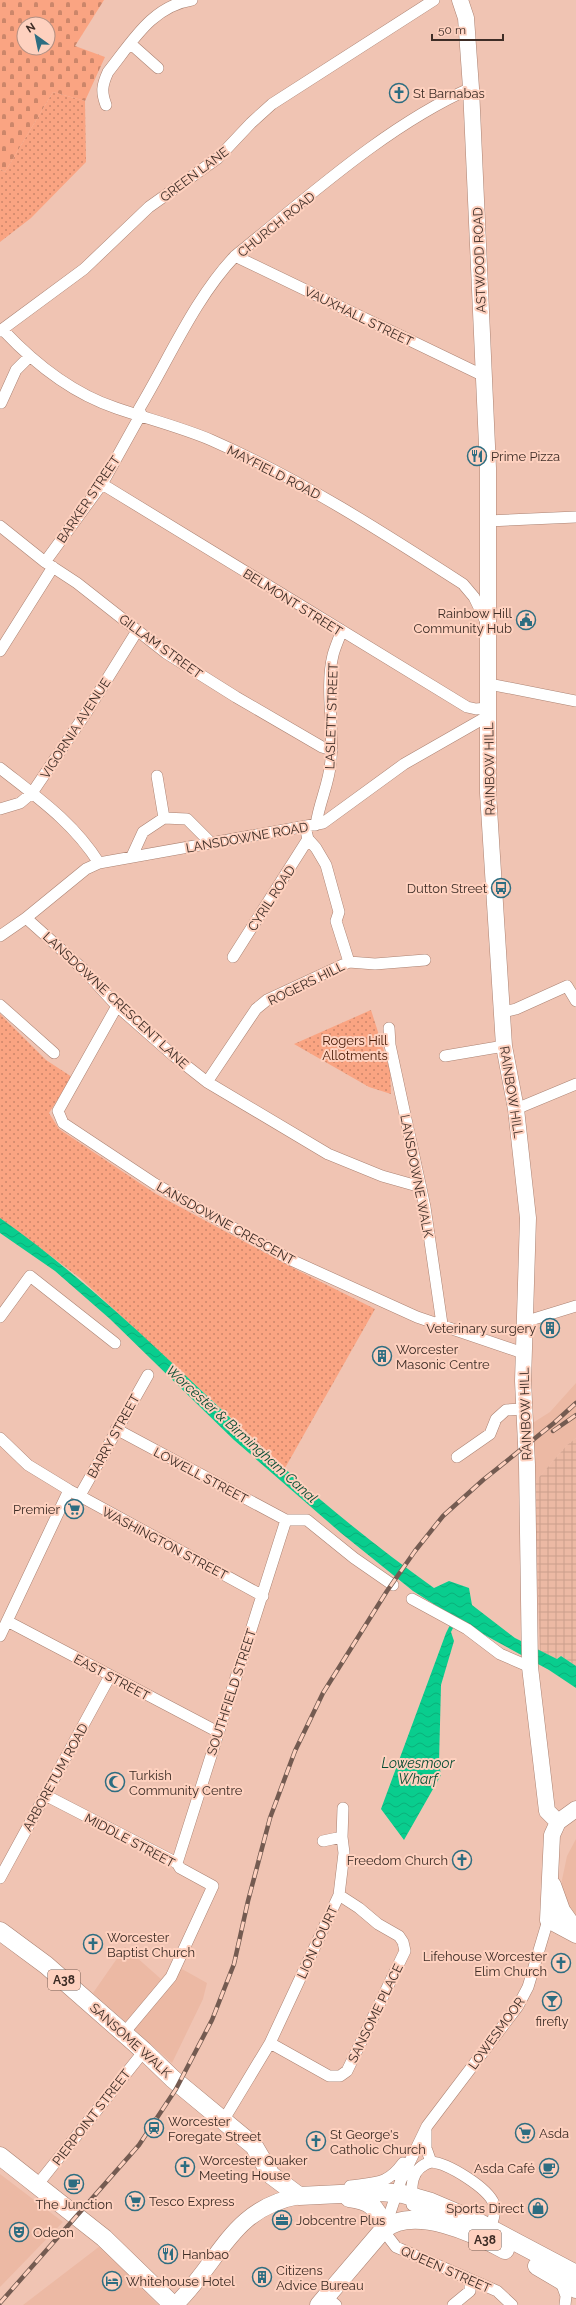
<svg xmlns="http://www.w3.org/2000/svg" width="576" height="2305" font-family="Raleway,sans-serif">
<style>
.built{fill:#ecb9a4}
.industrial{fill:url(#industrial-grid)}
.cemetery{fill:url(#cemetery-stones);fill-rule:evenodd}
.garden{fill:url(#garden-dots)}
.water{fill:url(#water-waves)}
.lines{fill:none;stroke-linecap:round;stroke-linejoin:round}
.street-casing{stroke:#ab8272;stroke-width:12}
.secondary-casing{stroke:#ab8272;stroke-width:17}
.primary-casing{stroke:#ab8272;stroke-width:19}
.street{stroke:#fff;stroke-width:11}
.secondary{stroke:#fff;stroke-width:16}
.primary{stroke:#fff;stroke-width:18}
.rail-casing{stroke:#745b51;stroke-width:4.5}
.rail{stroke:#fed1bf;stroke-width:3;stroke-dasharray:9;stroke-linecap:butt}
.labels{text-anchor:middle;stroke-width:4;stroke-linejoin:round;paint-order:stroke}
.shield{fill:#fed1bf;stroke:#785e54;stroke-width:1}
.shield-label{font-size:12px;font-weight:bold;fill:#3e2d26}
.poi-label{font-size:13px;fill:#3e2d26;stroke:#fed1bf;text-anchor:start}
.street-label{font-size:13px;fill:#3e2d26;stroke:#fed1bf}
.park-label{font-size:13px;fill:#4b1c07;stroke:#fed1bf}
.water-label{font-size:14px;font-style:italic;fill:#074c33;stroke:#fed1bf}
</style>
<defs>
<pattern id="industrial-grid" width="8" height="8" patternUnits="userSpaceOnUse"><rect width="8" height="8" fill="#ecb9a4"/><path d="M0 4h8M4 0v8" fill="none" stroke="#cb9f8d"/></pattern>
<pattern id="cemetery-stones" width="16" height="16" patternUnits="userSpaceOnUse"><rect width="16" height="16" fill="#faa482"/><path d="M2 7V4a2 2 0 0 1 4 0v3zM10 15v-3a2 2 0 0 1 4 0v3z" fill="#cc866a"/></pattern>
<pattern id="garden-dots" width="8" height="8" patternUnits="userSpaceOnUse"><rect width="8" height="8" fill="#faa482"/><path d="M2 2h.1M6 6h.1" fill="none" stroke="#cc866a" stroke-width="1.8" stroke-linecap="round"/></pattern>
<pattern id="water-waves" width="16" height="10" patternUnits="userSpaceOnUse"><rect width="16" height="10" fill="#09cd8e"/><path d="M0 5q4-4 8 0t8 0" fill="none" stroke="#0ab07a"/></pattern>
</defs>
<rect width="100%" height="100%" fill="#f0c4b3"/>
<path class="built" d="M576,1383v55l-9,7 -33,38 -3,-59 19,-12z
M576,1839v80l-14,-23v-16l5,-24z
M125,1947l36,32 12,-15 34,19 -4,16 -31,64 -79,-70z
M0,2174l63,48 -63,65z
M100,2246l58,59h-135z"/>
<path class="industrial" d="M576,1438v228l-15,-10 -4,3 -17,-8 -6,-168 33,-38z"/>
<path class="cemetery" d="M0,0h104l-29,46 30,11 -20,44 -32,-9 -48,80 -5,-3zM24,24h24v24h-24z"/>
<path class="garden" d="M53,92l32,9 1,61 -55,56 -31,24v-73l5,3z
M371,1010l19,60 1,24 -22,-7 -75,-43z
M0,1014l46,46 26,17 -23,36 10,16 97,65 141,76 78,39 -90,159 -205,-190 -80,-60z"/>
<path class="water" d="M0,1218c103,73 190,164 283,249 48,43 99,84 151,121l15,-7 20,7 3,17 43,33 42,21 4,-3 15,10v22l-27,-18 -92,-50 -6,12 3,9 -13,44 -2,78 2,12 -37,65 -23,-31 65,-176 8,-16 -41,-26 -72,-58 -107,-93 -124,-121 -55,-48 -55,-38z"/>
<g class="lines">
<g class="street-casing">
<path id="street" d="M131,44l27,24
M106,105c-5,-13 -4,-20 2,-33 24,-30 44,-66 84,-72
M235,256l249,120
M3,330c32,34 68,63 113,78 32,11 64,19 95,32 89,39 170,91 252,144l11,13 12,25
M0,331l84,-62 65,-62 69,-49 33,-35 21,-19 162,-104
M1,403l15,-33 13,-13
M141,414l-2,-5c30,-50 56,-111 96,-153 72,-58 152,-131 236,-168
M102,484l365,223 9,2 12,-1
M488,521l88,-4
M0,526l45,36 32,21 89,70 70,44 86,50 10,3
M45,562l57,-78 39,-70
M0,651l53,-84
M489,684l87,17
M0,768c38,30 73,54 99,95
M157,776l7,42
M0,809l20,-6 12,-10 54,-80 51,-82
M316,825c3,-23 14,-43 15,-66 3,-34 -6,-71 2,-104 2,-8 6,-16 8,-23
M305,827l3,12 8,9 10,17 13,47 -3,9 13,41
M132,856l11,-24 21,-14 23,1 24,24
M26,918l57,51 34,37 57,50 33,26 121,72 54,22 39,11
M0,936l26,-18 60,-49 13,-6 224,-40 81,-59 84,-48
M233,957l75,-118
M0,1005l54,48
M117,1006l-59,105 5,12 92,61 134,75 128,58 106,36
M503,1012l13,-3 51,-23 9,15
M389,1028l1,17 35,162 17,117
M445,1056l59,-10
M207,1082l49,-73 11,-9 82,-38 26,2 50,-4
M516,1109l60,-25
M0,1317l30,-41 85,67
M524,1322l52,-16
M116,1429l170,91
M0,1438l28,27 41,25 194,106
M457,1457l33,-23 6,-15 10,-9 17,-1
M79,1497l69,-122
M286,1520h21l47,38 39,27
M412,1599l55,30 33,25 30,13
M7,1621l211,111
M0,1636l69,-146
M45,1795l132,68 3,5 33,18 -42,91 -47,56
M342,1837l1,-29
M177,1863l109,-343
M0,1878l110,-202
M270,2043l69,-148 5,-42 -2,-16 -19,4
M223,2121l47,-78 59,33h11l7,-5 58,-120 -2,-9 -4,-6 -21,-12 -19,-16 -20,-13
M426,2131v17l5,14c17,1 57,26 63,42 2,8 -1,17 -4,24
M431,2162c-21,6 -20,25 -19,43l27,13
M38,2184l106,-133
M350,2186c26,-4 37,-1 53,-23
M385,2228l16,-48 26,-54 91,-120 10,-19 20,-67
M383,2230l13,17 101,44 15,14
M560,2279l6,17 -1,9
M326,2297l10,8
M453,2305l17,-14v-11"/>
</g>
<g class="secondary-casing">
<path id="secondary" d="M460,0l6,18 5,70 17,380v325l16,253 12,63 12,109 -5,163 4,84 3,202 17,144 11,11
M576,1809l-18,13 -6,13 -4,85 28,15
M553,1885l9,25 14,20
M175,2305c45,-43 56,-97 124,-109"/>
</g>
<g class="primary-casing">
<path id="primary" d="M0,1931l46,34 98,86 29,28 81,67 17,29 28,21 82,-4 22,2 28,8 45,19 100,53
M0,2156l104,82 69,67
M349,2198c24,3 26,9 36,30
M537,2266l39,23
M319,2305l64,-75c31,-26 93,4 122,20"/>
</g>
<use href="#street" class="street"/>
<use href="#secondary" class="secondary"/>
<use href="#primary" class="primary"/>
<g class="rail-casing">
<path id="rail" d="M553,1431l23,-16
M0,2303l139,-158 37,-56 36,-69 22,-56 14,-63 22,-83 25,-67 28,-58 64,-102 28,-40 28,-35 40,-36 71,-57 22,-20"/>
</g>
<use href="#rail" class="rail"/>
</g>
<defs>
<g id="church-ring" transform="scale(1)"><circle r="9.5" fill="#fed1bf" stroke="#2d6d81" stroke-width="1.5"/><path d="M-1.2-6h2.4v3.5h3.3v2.4h-3.3V6h-2.4V-.1h-3.3v-2.4h3.3Z" fill="#2d6d81"/></g>
<g id="restaurant-ring" transform="scale(1)"><circle r="9.5" fill="#fed1bf" stroke="#2d6d81" stroke-width="1.5"/><path d="M-5-6h1v4h1v-4h1v4h1v-4h1v5L-1.5 .5V6h-2V.5L-5-1ZM5-6V6H3V1.5H1.5Q1.5-4 5-6Z" fill="#2d6d81"/></g>
<g id="civic-ring" transform="scale(1)"><circle r="9.5" fill="#fed1bf" stroke="#2d6d81" stroke-width="1.5"/><path d="M-.6-6.5H3V-4.5H.6V-3L4-1V1h2V6H-6V1h2V-1L-.6-3ZM-1.2 2.5V6h2.4V2.5Z" fill="#2d6d81"/></g>
<g id="bus-ring" transform="scale(1)"><circle r="9.5" fill="#fed1bf" stroke="#2d6d81" stroke-width="1.5"/><path d="M-5-6H5V4H4V6H2V4H-2V6H-4V4H-5ZM-3.5-4V0h7V-4ZM-3.5 1.2v1.5H-2V1.2ZM2 1.2v1.5H3.5V1.2Z" fill="#2d6d81"/></g>
<g id="building-ring" transform="scale(1)"><circle r="9.5" fill="#fed1bf" stroke="#2d6d81" stroke-width="1.5"/><path d="M-4-6H4V6H1V3H-1V6H-4ZM-2.5-4.3h1.7v1.8h-1.7ZM.8-4.3h1.7v1.8H.8ZM-2.5-1h1.7V.8h-1.7ZM.8-1h1.7V.8H.8Z" fill="#2d6d81"/></g>
<g id="supermarket-ring" transform="scale(1)"><circle r="9.5" fill="#fed1bf" stroke="#2d6d81" stroke-width="1.5"/><path d="M-6-5.5h2.5l.6 2H6L4.5 2H-2.5L-4.4-4H-6ZM-1.5 3.2a1.3 1.3 0 1 0 .1 0ZM3 3.2a1.3 1.3 0 1 0 .1 0Z" fill="#2d6d81"/></g>
<g id="mosque-ring" transform="scale(1)"><circle r="9.5" fill="#fed1bf" stroke="#2d6d81" stroke-width="1.5"/><path d="M3.5-4.9A6 6 0 1 0 3.5 4.9A5 5 0 1 1 3.5-4.9Z" fill="#2d6d81"/></g>
<g id="bar-ring" transform="scale(1)"><circle r="9.5" fill="#fed1bf" stroke="#2d6d81" stroke-width="1.5"/><path d="M-6-5H6L.8 .8V4.5H3.5V6h-7V4.5H-.8V.8Z" fill="#2d6d81"/></g>
<g id="station-ring" transform="scale(1)"><circle r="9.5" fill="#fed1bf" stroke="#2d6d81" stroke-width="1.5"/><path d="M-3-6H3Q5-6 5-4V2Q5 4 3 4L4.5 6H3L1.5 4h-3L-3 6H-4.5L-3 4Q-5 4-5 2V-4Q-5-6-3-6ZM-3.5-4v3h7v-3ZM-3.5 1v1.5H-2V1ZM2 1v1.5H3.5V1Z" fill="#2d6d81"/></g>
<g id="cafe-ring" transform="scale(1)"><circle r="9.5" fill="#fed1bf" stroke="#2d6d81" stroke-width="1.5"/><path d="M-5.5-4.5H6V0H3Q3 3.5 0 3.5H-2.5Q-5.5 3.5-5.5 0ZM3-3.2v2h1.7v-2ZM-6 4.5H4V6H-6Z" fill="#2d6d81"/></g>
<g id="shop-ring" transform="scale(1)"><circle r="9.5" fill="#fed1bf" stroke="#2d6d81" stroke-width="1.5"/><path d="M-5-2.5h2.3a2.7 3.5 0 0 1 5.4 0H5L5.5 6h-11ZM-1.5-2.5h3a1.5 2.3 0 0 0-3 0Z" fill="#2d6d81"/></g>
<g id="office-ring" transform="scale(1)"><circle r="9.5" fill="#fed1bf" stroke="#2d6d81" stroke-width="1.5"/><path d="M-6-3h4V-5.5h4V-3h4V5H-6ZM-1-4.5V-3h2v-1.5ZM-6 0V1H6V0Z" fill="#2d6d81"/></g>
<g id="theatre-ring" transform="scale(1)"><circle r="9.5" fill="#fed1bf" stroke="#2d6d81" stroke-width="1.5"/><path d="M-5-5.5Q0-4 5-5.5V0Q5 5 0 6Q-5 5-5 0ZM-3.3-2.5H-1v1.5H-3.3ZM1-2.5H3.3v1.5H1ZM-2.8 1Q0 5.5 2.8 1Z" fill="#2d6d81"/></g>
<g id="hotel-ring" transform="scale(1)"><circle r="9.5" fill="#fed1bf" stroke="#2d6d81" stroke-width="1.5"/><path d="M-6-4.5h1.5V1H6V5H4.5V3h-9V5H-6ZM-4 0a1.8 1.8 0 1 1 3.6 0ZM.5 0V-2.5h3Q6-2.5 6 0Z" fill="#2d6d81"/></g>
</defs>
<g fill-rule="evenodd">
<use href="#church-ring" x="399" y="93"/>
<use href="#restaurant-ring" x="477" y="456"/>
<use href="#civic-ring" x="526" y="620"/>
<use href="#bus-ring" x="501" y="888"/>
<use href="#building-ring" x="550" y="1328"/>
<use href="#building-ring" x="382" y="1356"/>
<use href="#supermarket-ring" x="74" y="1509"/>
<use href="#mosque-ring" x="115" y="1782"/>
<use href="#church-ring" x="462" y="1860"/>
<use href="#church-ring" x="93" y="1944"/>
<use href="#church-ring" x="561" y="1963"/>
<use href="#bar-ring" x="552" y="2001"/>
<use href="#station-ring" x="154" y="2128"/>
<use href="#supermarket-ring" x="525" y="2133"/>
<use href="#church-ring" x="316" y="2141"/>
<use href="#church-ring" x="185" y="2167"/>
<use href="#cafe-ring" x="549" y="2168"/>
<use href="#cafe-ring" x="74" y="2184"/>
<use href="#supermarket-ring" x="135" y="2201"/>
<use href="#shop-ring" x="538" y="2208"/>
<use href="#office-ring" x="282" y="2220"/>
<use href="#theatre-ring" x="19" y="2232"/>
<use href="#restaurant-ring" x="168" y="2254"/>
<use href="#building-ring" x="262" y="2277"/>
<use href="#hotel-ring" x="112" y="2281"/>
</g>
<g class="labels">
<g class="shield">
<rect x="48" y="1970" width="32" height="20" rx="3"/>
<rect x="469" y="2230" width="32" height="20" rx="3"/>
</g>
<g class="shield-label">
<text x="64" y="1984">A38</text>
<text x="485" y="2244">A38</text>
</g>
<g class="poi-label">
<text x="413" y="98">St Barnabas</text>
<text x="491" y="461">Prime Pizza</text>
<text x="512" y="618" text-anchor="end">Rainbow Hill<tspan x="512" dy="15">Community Hub</tspan></text>
<text x="487" y="893" text-anchor="end">Dutton Street</text>
<text x="536" y="1333" text-anchor="end">Veterinary surgery</text>
<text x="396" y="1354">Worcester<tspan x="396" dy="15">Masonic Centre</tspan></text>
<text x="60" y="1514" text-anchor="end">Premier</text>
<text x="129" y="1780">Turkish<tspan x="129" dy="15">Community Centre</tspan></text>
<text x="448" y="1865" text-anchor="end">Freedom Church</text>
<text x="107" y="1942">Worcester<tspan x="107" dy="15">Baptist Church</tspan></text>
<text x="547" y="1961" text-anchor="end">Lifehouse Worcester<tspan x="547" dy="15">Elim Church</tspan></text>
<text x="552" y="2026" text-anchor="middle">firefly</text>
<text x="168" y="2126">Worcester<tspan x="168" dy="15">Foregate Street</tspan></text>
<text x="539" y="2138">Asda</text>
<text x="330" y="2139">St George's<tspan x="330" dy="15">Catholic Church</tspan></text>
<text x="199" y="2165">Worcester Quaker<tspan x="199" dy="15">Meeting House</tspan></text>
<text x="535" y="2173" text-anchor="end">Asda Café</text>
<text x="149" y="2206">Tesco Express</text>
<text x="74" y="2209" text-anchor="middle">The Junction</text>
<text x="524" y="2213" text-anchor="end">Sports Direct</text>
<text x="296" y="2225">Jobcentre Plus</text>
<text x="33" y="2237">Odeon</text>
<text x="182" y="2259">Hanbao</text>
<text x="276" y="2275">Citizens<tspan x="276" dy="15">Advice Bureau</tspan></text>
<text x="126" y="2286">Whitehouse Hotel</text>
</g>
<g class="street-label">
<text transform="translate(194 174) rotate(-37)" y="5">GREEN LANE</text>
<text transform="translate(276 224) rotate(-39)" y="5">CHURCH ROAD</text>
<text transform="translate(479 260) rotate(-92)" y="5">ASTWOOD ROAD</text>
<text transform="translate(359 316) rotate(26)" y="5">VAUXHALL STREET</text>
<text transform="translate(274 472) rotate(27)" y="5">MAYFIELD ROAD</text>
<text transform="translate(88 499) rotate(-56)" y="5">BARKER STREET</text>
<text transform="translate(293 602) rotate(32)" y="5">BELMONT STREET</text>
<text transform="translate(161 646) rotate(36)" y="5">GILLAM STREET</text>
<text transform="translate(331 716) rotate(-88)" y="5">LASLETT STREET</text>
<text transform="translate(75 728) rotate(-57)" y="5">VIGORNIA AVENUE</text>
<text transform="translate(489 769) rotate(-91)" y="5">RAINBOW HILL</text>
<text transform="translate(247 837) rotate(-10)" y="5">LANSDOWNE ROAD</text>
<text transform="translate(271 898) rotate(-57)" y="5">CYRIL ROAD</text>
<text transform="translate(306 983) rotate(-26)" y="5">ROGERS HILL</text>
<text transform="translate(116 1000) rotate(43)" y="5">LANSDOWNE CRESCENT LANE</text>
<text transform="translate(512 1092) rotate(81)" y="5">RAINBOW HILL</text>
<text transform="translate(417 1176) rotate(79)" y="5">LANSDOWNE WALK</text>
<text transform="translate(226 1223) rotate(29)" y="5">LANSDOWNE CRESCENT</text>
<text transform="translate(525 1414) rotate(-92)" y="5">RAINBOW HILL</text>
<text transform="translate(113 1436) rotate(-61)" y="5">BARRY STREET</text>
<text transform="translate(201 1475) rotate(28)" y="5">LOWELL STREET</text>
<text transform="translate(165 1543) rotate(28)" y="5">WASHINGTON STREET</text>
<text transform="translate(112 1677) rotate(28)" y="5">EAST STREET</text>
<text transform="translate(231 1692) rotate(-72)" y="5">SOUTHFIELD STREET</text>
<text transform="translate(55 1777) rotate(-61)" y="5">ARBORETUM ROAD</text>
<text transform="translate(130 1840) rotate(28)" y="5">MIDDLE STREET</text>
<text transform="translate(317 1942) rotate(-65)" y="5">LION COURT</text>
<text transform="translate(375 2013) rotate(-64)" y="5">SANSOME PLACE</text>
<text transform="translate(496 2033) rotate(-54)" y="5">LOWESMOOR</text>
<text transform="translate(131 2040) rotate(42)" y="5">SANSOME WALK</text>
<text transform="translate(91 2117) rotate(-52)" y="5">PIERPOINT STREET</text>
<text transform="translate(446 2269) rotate(24)" y="5">QUEEN STREET</text>
</g>
<g class="park-label">
<text x="355" y="1045">Rogers Hill<tspan x="355" dy="15">Allotments</tspan></text>
</g>
<g class="water-label">
<text transform="translate(242 1434) rotate(42)" y="5">Worcester &amp; Birmingham Canal</text>
<text x="418" y="1768">Lowesmoor<tspan x="418" dy="16">Wharf</tspan></text>
</g>
</g>
<g transform="translate(36 36) rotate(327)"><circle r="19" fill="#fed1bf" stroke="#b18f82"/>
<path d="M0-3L7 15L0 10L-7 15Z" fill="#2d6d81"/>
<text y="-6" font-size="11" font-weight="bold" text-anchor="middle" fill="#3e2d26">N</text>
</g>
<path d="M432 34v6h71v-6" fill="none" stroke="#3e2d26" stroke-width="2"/>
<text x="438" y="34" font-size="12" fill="#3e2d26" stroke="#fed1bf" stroke-width="3" paint-order="stroke">50 m</text>
</svg>
